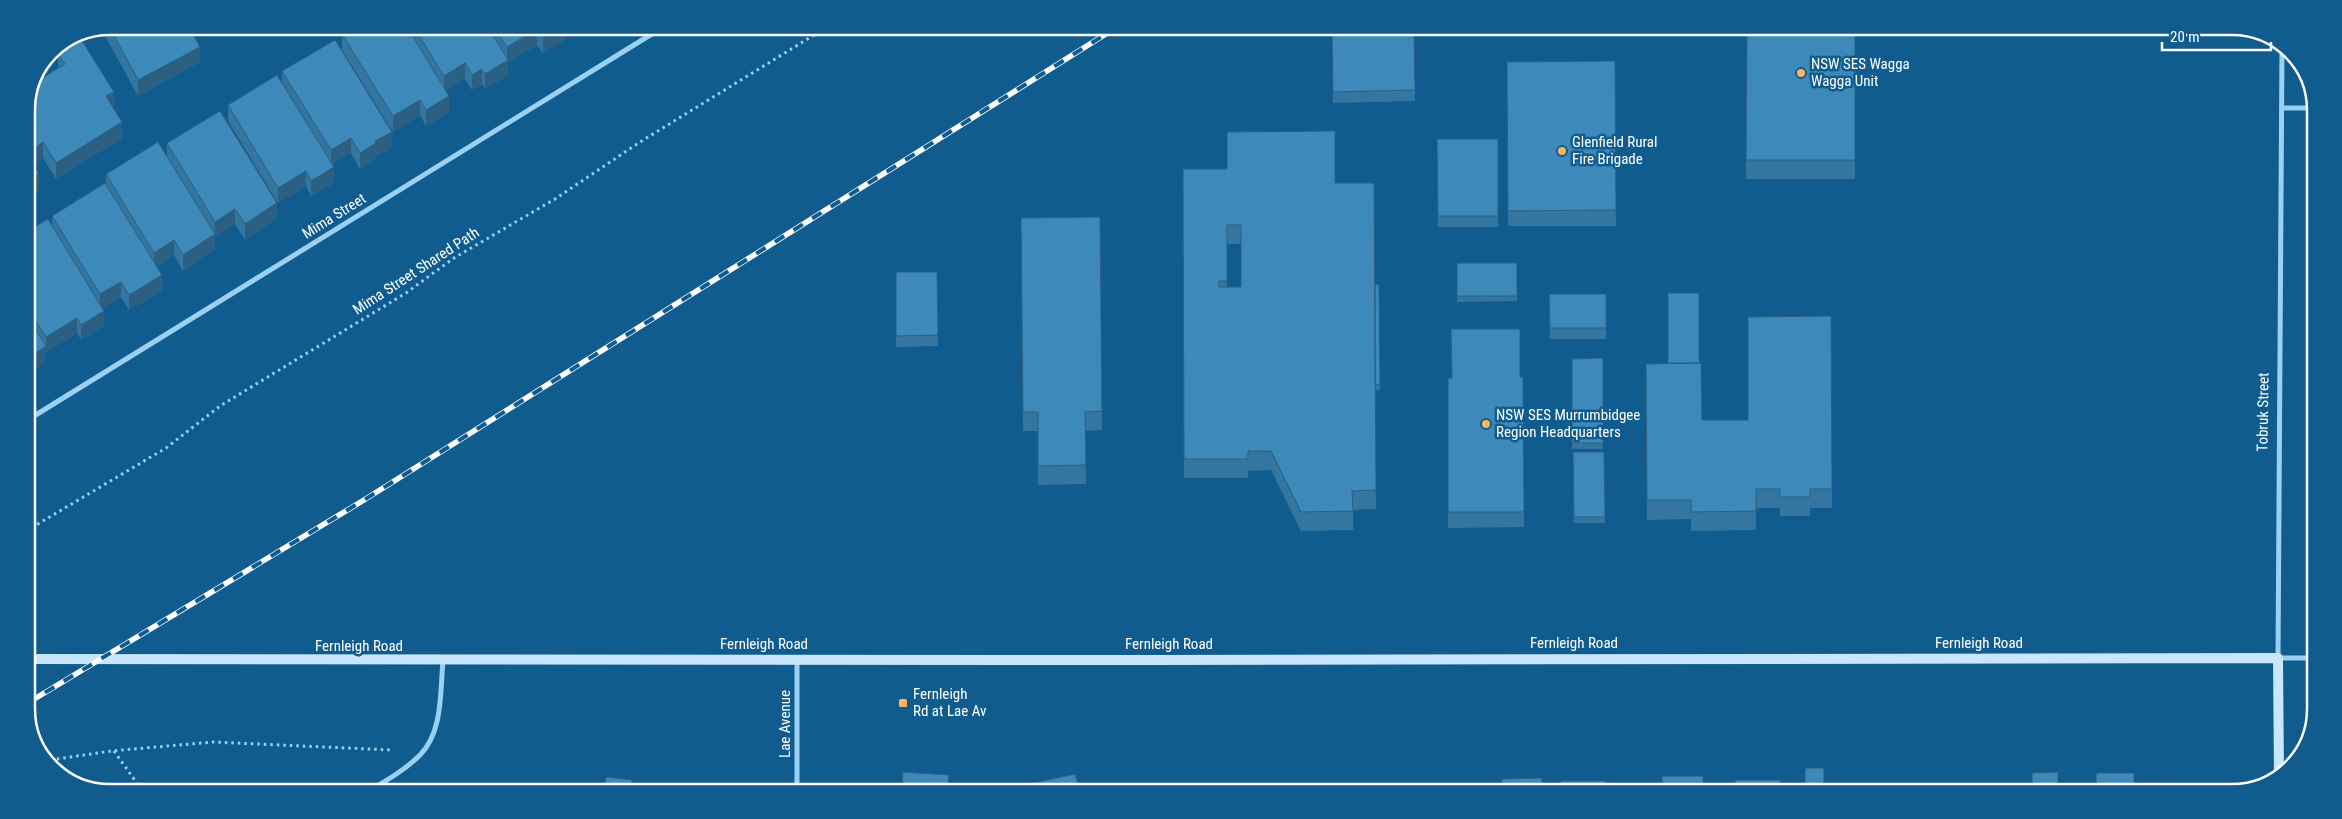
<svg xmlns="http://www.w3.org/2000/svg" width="2342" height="819" font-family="'Roboto Condensed',sans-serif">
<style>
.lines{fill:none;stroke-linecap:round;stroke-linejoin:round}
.path{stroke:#99d0f3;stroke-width:3;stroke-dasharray:2.5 4;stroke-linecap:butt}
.street{stroke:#99d0f3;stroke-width:5}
.secondary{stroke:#c8e7fd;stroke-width:10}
.rail-casing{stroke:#fff;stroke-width:5.5}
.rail{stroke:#105c8f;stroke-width:4;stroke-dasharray:11;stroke-linecap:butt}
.wall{fill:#3476a0;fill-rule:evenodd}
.shaded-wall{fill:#2b6082}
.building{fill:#3d89ba;stroke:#2b6082;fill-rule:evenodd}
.poi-dot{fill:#ffb55b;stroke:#105c8f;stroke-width:2}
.labels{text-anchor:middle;stroke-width:5;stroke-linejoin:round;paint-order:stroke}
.poi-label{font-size:15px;fill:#fff;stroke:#105c8f;text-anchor:start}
.street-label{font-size:15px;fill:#fff;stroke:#105c8f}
.rim{fill:none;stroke:#fff;stroke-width:2.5}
</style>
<rect width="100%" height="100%" fill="#105c8f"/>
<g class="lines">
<path class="path" d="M26,531l140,-83 54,-42 186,-113 48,-35 101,-59 85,-57 179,-110
M114,751l27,38
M44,761l67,-10 102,-9 178,8"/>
<path class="street" d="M2282,47l-4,611h34
M2282,108h34
M26,421l629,-389
M372,789c17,-10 34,-20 48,-34 23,-23 20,-63 23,-93
M797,790v-130"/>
<path class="secondary" d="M26,659c751,4 1501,-1 2252,-1l1,119"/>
<g class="rail-casing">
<path id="rail" d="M26,704l338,-204 745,-468"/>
</g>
<use href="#rail" class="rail"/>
</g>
<path class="wall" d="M1332,31h82l1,70 -82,2z
M1747,31h108v148h-109z
M103,32h89l8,30 -62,34z
M345,32h221v7l-23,14 -6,-8 -29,17v13l-23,14 -3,-5 -10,6 -7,-11 -19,11 3,22 -23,14 -6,-11 -27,17 -51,-82v-16z
M58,54l56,54 8,30 -66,41 -13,-21 -8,5 -2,-3v4l6,26 -13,8v-93l32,-37z
M1615,61l1,165h-108l-1,-164z
M282,71l110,76 -16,9v3l-16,10 -9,-16 -19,11 2,19 -23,13 -5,-10 -28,17 -50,-82v-16l54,-22z
M1437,139h61v88h-60z
M167,143l110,75 -32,22 -10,-16 -20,13v12l-32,22 -9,-16 -18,12 6,24 -33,19 -8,-13 -19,11 2,18 -23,14 -4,-7 -31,19v10l-20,12v-142l26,-7v-9l54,-31v-11l61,-18z
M1183,169l152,14 40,102 4,-1 1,106h-5v-43l1,162 -23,1v20l-52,1 -30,-61 -23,1v7h-64zM1227,244h14v43h-14z
M1100,217l2,213 -17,1 1,53 -48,1v-54h-15l-2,-213z
M1457,263h60v38l-60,1z
M896,272h41l1,74 -42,1z
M1549,294h57v45h-56z
M1831,316l1,192h-22v8h-30v-8h-24v22l-65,1v-12l-44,1 -1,-156 53,-1 3,57h46z
M1603,358v91h-31v-90z
M1523,377l1,150 -76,1v-150z
M1573,452h31l1,71h-31z"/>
<path class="shaded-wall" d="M532,32h5v13l-29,17v13l-23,14v-15l22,-13v-14z
M552,32h14v7l-23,14v-15z
M200,47v15l-62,34v-16z
M465,63v16l-21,13v-16z
M482,69v15l-10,6v-15z
M114,92v16l-8,4v-16z
M449,96v16l-23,14v-16z
M420,100v15l-27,17v-16z
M122,122v16l-66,41v-16z
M392,132v15l-16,9v3l-16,10v-16l15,-12z
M351,138v15l-20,12v-15z
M43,142v16l-8,5v-15z
M33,148v15l-7,4v-15z
M334,167v16l-23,13v-15z
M306,171v15l-28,17v-15z
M39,174v16l-13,8v-16z
M277,203v15l-32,22v-16z
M235,209v15l-20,13v-15z
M215,234v15l-32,22v-16z
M174,240v15l-20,13v-15z
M162,275v16l-33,19v-15z
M121,282v15l-21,13v-16z
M104,311v15l-23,14v-15z
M77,318v15l-31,19v10l-20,12v-15l20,-12v-10z"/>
<path class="building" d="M1332,31h82l1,59 -82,2z
M1747,31h108v129h-109z
M112,32h80l8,15 -62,33z
M345,32h65l39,64 -23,14 -6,-10 -27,16 -51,-82z
M417,32h74l17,28 -23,14 -3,-5 -10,6 -7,-12 -21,13z
M497,32h35l-25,15z
M539,32h13l-9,6z
M81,39l33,53 -8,4 16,26 -66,41 -13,-21 -8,6 -9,-15v-28l11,-24 28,-17 -7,-10z
M335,40l57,92 -17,9 1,2 -16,10 -9,-15 -20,12 -49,-79z
M1615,61l1,149 -108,1 -1,-149z
M277,75l57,92 -23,14 -5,-10 -28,17 -50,-83z
M220,111l57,92 -32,21 -10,-15 -20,13 -48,-79z
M1335,131v52h39l2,307 -24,1 1,20 -52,1 -30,-61h-23v8h-64l-1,-290h44v-37zM1227,225h14v62h-22v-6h8z
M26,137l7,11 -7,4z
M1437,139h61v77h-60z
M158,142l57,92 -32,21 -9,-15 -20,13 -48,-79z
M26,154l13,20 -13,8z
M105,183l57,92 -33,20 -8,-13 -21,12 -48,-78z
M1100,217l2,194 -17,1 1,53 -48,1v-54h-15l-2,-194z
M48,219l56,92 -23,14 -4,-7 -31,19 -20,-32v-73z
M1457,263h60v33h-60z
M896,272h41l1,63 -42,1z
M1379,284l1,101 -5,-1v-99z
M1668,293h31v70h-31z
M1549,294h57v34h-56z
M26,314l20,32 -20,13z
M1831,316l1,173h-22v8h-30v-8h-24v22l-65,1v-12h-44l-1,-136 55,-1 1,57h46v-103z
M1451,329h69v48h3l1,135h-76v-134h4z
M1603,358v85h-31v-84z
M1573,452h31l1,65h-31z
M1805,768h19v24h-19z
M903,772l46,3 -1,15h-46z
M2058,772v20h-26v-19z
M2096,773h38v11l27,-1v10l-65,-1z
M1075,774l3,10h5l1,6h-50l-1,-7z
M1662,776h41v16h-41z
M606,777l26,3 -1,10 -27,-1z
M1542,778v13h-40v-12z
M1735,780h45v4h25v8h-70z
M1561,781h44v10h-44z
M703,785v5h-45v-4z
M1130,789h67v2h-67z"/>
<g class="poi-dot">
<circle cx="1801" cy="73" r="5"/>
<circle cx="1562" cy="151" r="5"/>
<circle cx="1486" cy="424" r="5"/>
<rect x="898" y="698" width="10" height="10" rx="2.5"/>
</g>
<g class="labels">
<g class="poi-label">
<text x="1811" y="69">NSW SES Wagga<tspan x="1811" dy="17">Wagga Unit</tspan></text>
<text x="1572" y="147">Glenfield Rural<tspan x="1572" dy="17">Fire Brigade</tspan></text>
<text x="1496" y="420">NSW SES Murrumbidgee<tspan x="1496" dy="17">Region Headquarters</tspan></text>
<text x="913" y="699">Fernleigh<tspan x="913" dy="17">Rd at Lae Av</tspan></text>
</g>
<g class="street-label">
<text transform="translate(334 216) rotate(-32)" y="5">Mima Street</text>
<text transform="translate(416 271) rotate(-33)" y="5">Mima Street Shared Path</text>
<text transform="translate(2263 412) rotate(-89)" y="5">Tobruk Street</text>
<text x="1574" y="648">Fernleigh Road</text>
<text x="1979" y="648">Fernleigh Road</text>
<text x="764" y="649">Fernleigh Road</text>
<text x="1169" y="649">Fernleigh Road</text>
<text x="359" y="651">Fernleigh Road</text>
<text transform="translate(785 724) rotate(-90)" y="5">Lae Avenue</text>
</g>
</g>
<path d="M0 0H2342V819H0ZM110 35H2232A75 75 0 0 1 2307 110V709A75 75 0 0 1 2232 784H110A75 75 0 0 1 35 709V110A75 75 0 0 1 110 35Z" fill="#105c8f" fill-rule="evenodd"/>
<path class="rim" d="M110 35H2232A75 75 0 0 1 2307 110V709A75 75 0 0 1 2232 784H110A75 75 0 0 1 35 709V110A75 75 0 0 1 110 35Z"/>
<path d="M2162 42v8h109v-8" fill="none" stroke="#ffffff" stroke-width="2.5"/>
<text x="2170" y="42" font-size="15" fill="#ffffff" stroke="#105c8f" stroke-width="4" paint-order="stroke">20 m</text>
</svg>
